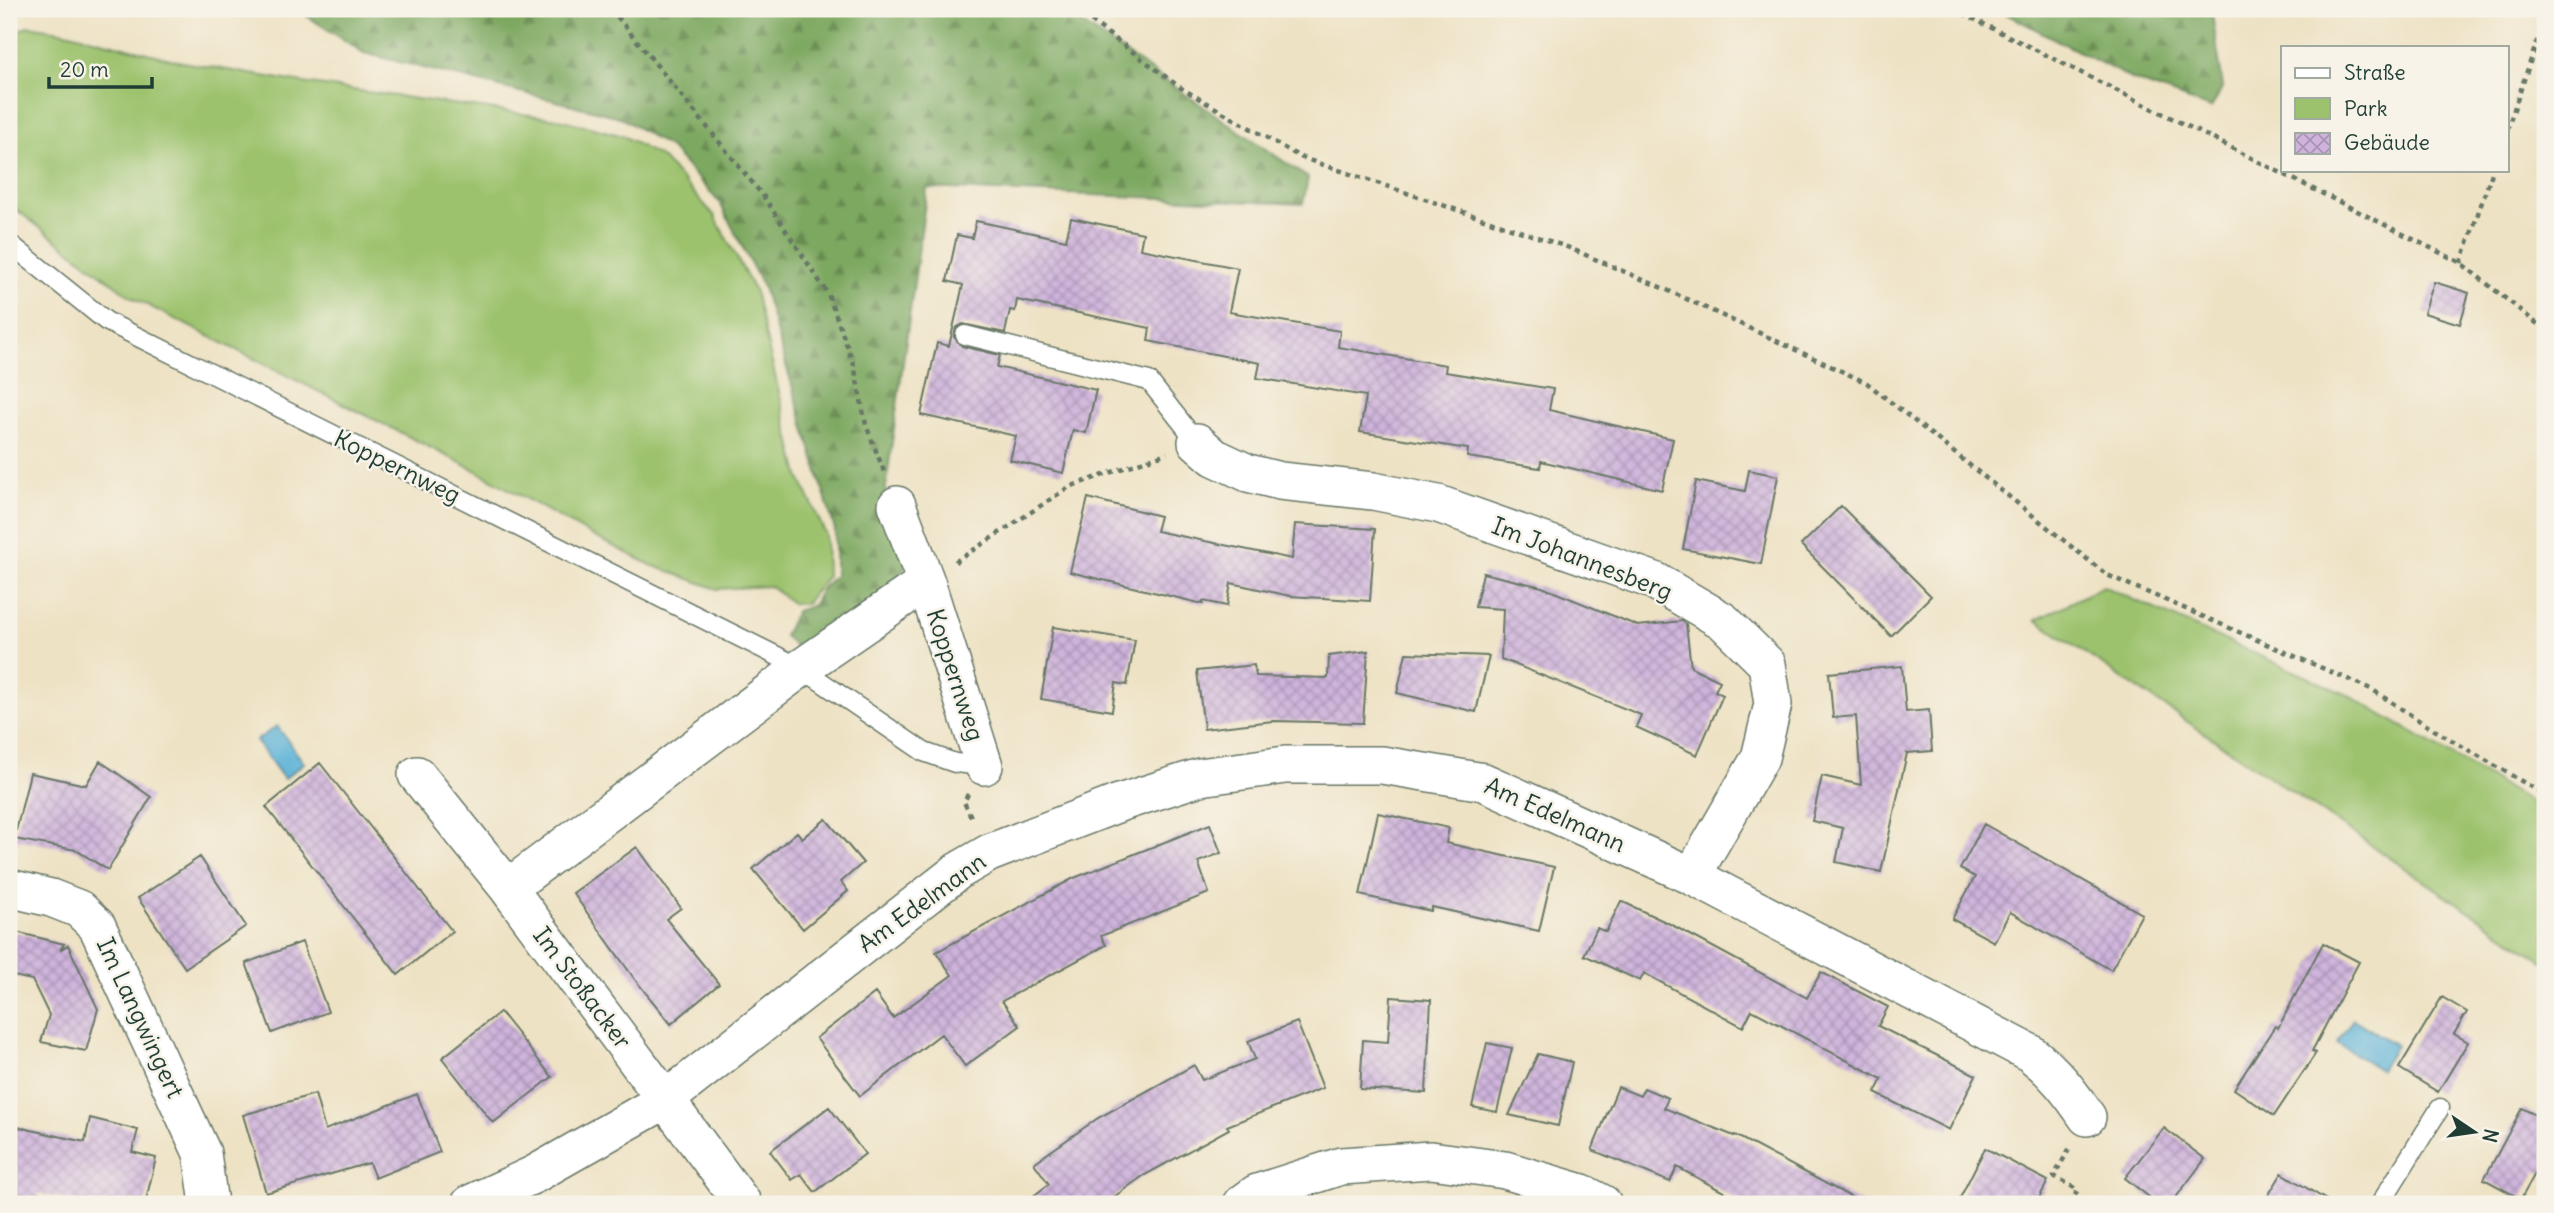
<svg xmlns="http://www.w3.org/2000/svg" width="2554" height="1213" font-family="Delius,sans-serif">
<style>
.green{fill:#9cc26d;stroke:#5e8050;stroke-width:2}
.forest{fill:url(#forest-firs);stroke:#4e724a;stroke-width:2}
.water{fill:#5ab1d7;stroke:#3c7786;stroke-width:2}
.building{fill:url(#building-cross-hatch)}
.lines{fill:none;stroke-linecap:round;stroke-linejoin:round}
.lane-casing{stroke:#677766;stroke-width:21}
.street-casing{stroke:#677766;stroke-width:40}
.path{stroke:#677766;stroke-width:4.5;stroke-dasharray:5 5;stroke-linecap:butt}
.lane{stroke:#fff;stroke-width:18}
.street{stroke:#fff;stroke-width:37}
.labels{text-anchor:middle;stroke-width:5;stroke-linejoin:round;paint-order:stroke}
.street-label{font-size:24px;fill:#1f3d34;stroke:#f7f3e8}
</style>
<defs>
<pattern id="forest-firs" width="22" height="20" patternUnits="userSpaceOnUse" patternTransform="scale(1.75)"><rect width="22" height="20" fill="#7da860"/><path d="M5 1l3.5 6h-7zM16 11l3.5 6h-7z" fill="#668a50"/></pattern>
<pattern id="building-cross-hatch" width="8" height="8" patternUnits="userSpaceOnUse" patternTransform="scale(1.75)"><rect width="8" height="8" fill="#cfb3dc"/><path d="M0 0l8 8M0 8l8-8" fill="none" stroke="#a793b3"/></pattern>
</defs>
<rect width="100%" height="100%" fill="#f7f3e8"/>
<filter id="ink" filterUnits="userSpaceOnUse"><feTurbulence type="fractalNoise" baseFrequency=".0143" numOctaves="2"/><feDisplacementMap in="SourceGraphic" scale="14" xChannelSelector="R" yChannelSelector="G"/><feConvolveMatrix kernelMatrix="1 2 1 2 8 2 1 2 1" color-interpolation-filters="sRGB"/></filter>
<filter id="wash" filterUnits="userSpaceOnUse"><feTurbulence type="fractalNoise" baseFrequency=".00686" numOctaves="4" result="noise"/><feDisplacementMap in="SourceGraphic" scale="28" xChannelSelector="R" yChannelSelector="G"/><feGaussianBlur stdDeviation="1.57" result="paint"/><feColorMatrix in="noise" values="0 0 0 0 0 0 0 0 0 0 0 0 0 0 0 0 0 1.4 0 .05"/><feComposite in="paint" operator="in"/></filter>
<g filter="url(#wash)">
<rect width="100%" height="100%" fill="#eee2c4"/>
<path class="green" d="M29,26l37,6 116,30 121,21 256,36 64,17 39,22 52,57 41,77 44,184 27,59 1,42 -22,27h-12l-23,-18 -53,3 -66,-24 -58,-29 -122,-68 -340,-171 -122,-93v-169z
M2103,586l245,109 197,115v152l-509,-342z"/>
<path class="forest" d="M296,9h765l247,169 -5,26 -376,-16 -44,320 23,57 -11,19 -91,70 -20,-18 12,-25 16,-5 10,-18 13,-12v-46l-72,-243 -43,-84 -50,-55 -50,-31 -256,-64z
M1997,9h209l6,5 11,73 -12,21 -77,-28z"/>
<path class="water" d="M277,726l27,37 -20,16 -28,-38z
M2353,1019l43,26 -16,25 -43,-27z"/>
<g id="blocks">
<path class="building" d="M1071,218l72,15 -3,16 98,19 -9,44 111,19 -2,16 108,18 -1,7 108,17 -4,21 124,29 -11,51 -121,-29 -1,7 -73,-11 1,-8 -108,-17 6,-36 -109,-18 3,-15 -112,-22 2,-13 -133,-28 -2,11 -5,-1 -5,23 -42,-9 -7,4 -2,9 8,9 38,9 -3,12 99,23 -10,43 -13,-3 -10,43 -53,-13 6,-24 -95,-21 16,-72 12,3 14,-61 -16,-4 10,-46 15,3 4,-17 90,19z
M2434,282l35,11 -9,31 -36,-11z
M1749,470l29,6 -17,88 -78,-15 13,-68 49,10z
M1088,498l72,18 -4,15 136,28 3,-35 80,5 -5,72 -80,-5 -59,-13 -4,23 -24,-5v3l-133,-32z
M1841,506l90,90 -40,40 -90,-91z
M1483,573l59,14 96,39 44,-5 4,3 5,43 29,14 -5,10 8,4 -26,60 -61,-28 5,-12 -140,-56 2,-50 -28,-2z
M1053,627l82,13 -8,45 -11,-2 -4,28 -71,-12z
M1368,651l-5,72 -90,-2 -69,8 -7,-58 57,-6 2,11 72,2 1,-22z
M1406,653l83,3 -13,56 -79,-19z
M1902,666l4,46 23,-2 3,41 -25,2 -26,119 -45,-10 7,-34 -31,-7 10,-45 39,9 -5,-69 -23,2 -4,-45z
M100,761l51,36 -43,73 -32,-20 -62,-11 16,-66 56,12z
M320,763l132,168 -54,44 -132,-168z
M1378,813l71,15 -3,15 108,24 -15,64 -107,-24 -1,4 -71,-16z
M826,819l37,44 -22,19 7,9 -45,38 -50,-60 44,-37 5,6z
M1210,824l11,29 -23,9 11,31 -108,43 5,9 -104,56 18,25 -55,40 -24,-32 -81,62 -44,-58 59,-45 18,25 59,-43 -16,-23 138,-74z
M1984,824l158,90 -31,56 -101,-58 -16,30 -42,-23 23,-42 -15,-8z
M637,847l44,61 -15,11 53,65 -48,40 -35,-43 -63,-88z
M200,857l46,69 -61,42 -47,-70z
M1621,901l51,24 135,73 14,-26 67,35 -10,19 98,49 -27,55 -74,-37 7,-14 -130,-69 -9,17 -99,-54 -4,8 -56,-26 13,-27 9,4z
M16,932l48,12 -4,6 8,-5 30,64 -12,42 -45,-9 8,-27 -17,-35 -23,-5v-23z
M302,942l26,70 -56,21 -26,-70z
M2323,943l36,19 -47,89 4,2 -42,63 -40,-27 41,-63 3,2z
M1391,997l40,3 -5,93 -66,-4 3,-49 25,2z
M2442,997l25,15 -13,22 14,8 -30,50 -39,-24z
M500,1012l52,65 -59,46 -51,-65z
M1297,1022l26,66 -96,38 2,3 -86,47 -39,28h-81l26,-20 -15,-21 64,-45 96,-53 8,15 53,-21 -7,-18z
M1487,1043l25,5 -15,64 -25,-5z
M1538,1054l34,8 -14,64 -49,-11z
M1618,1087l22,9 4,-8 24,10 -4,10 70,28 1,-1 129,69h-118l-69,-37 -7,15 -78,-32z
M315,1094l10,36 92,-36 23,58 -65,26 -6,-15 -103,30 -23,-78z
M829,1107l36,47 -50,38 -14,-18 -9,6 -22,-29z
M2522,1108l23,12v54l-8,-4 -16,29 -37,-20z
M90,1118l48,12 -6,22 24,6 -11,46h-61l-46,-11 -2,11 -27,-5v-74l76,17z
M2164,1128l41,31 -34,45h-13l-33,-26z
M1985,1148l63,33 -12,23h-79z
M2282,1173l51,31h-70z"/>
</g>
</g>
<g filter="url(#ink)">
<use href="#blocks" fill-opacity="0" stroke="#677766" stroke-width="2"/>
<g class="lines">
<g class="lane-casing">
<path id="lane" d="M9,243l97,78 695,347 123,84 31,11 29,3
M965,335l184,46 48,61
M2380,1204l60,-96"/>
</g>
<g class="street-casing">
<path id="street" d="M1197,442l17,15 34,16 32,8 93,10 65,13 217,77 68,40 44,43 6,40 -13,54 -68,118
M897,505l29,77 58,184
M417,775l91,113 235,316
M9,888l42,10 28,11 18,17 105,227 7,51
M508,888l293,-220 125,-86
M470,1204l65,-30 130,-74 293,-229 31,-18 130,-50 81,-26 85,-12h97l102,17 208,94 338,177c24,18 40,39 57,64
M1242,1204l15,-11 84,-27 90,-6 74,10 77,23 21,11"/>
</g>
<path class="path" d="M611,9l153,188 64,97 26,71 12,60 19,49
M1075,9l106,79 119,69 267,90 100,43 200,93 240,192 266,115 53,35 119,70
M1954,9l507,254 84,67
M2507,130l38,-112
M2461,263l32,-93
M955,562l114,-75 98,-34
M968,794l-4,8 9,19
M2070,1204l8,-14 -24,-14 17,-30"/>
<use href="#lane" class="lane"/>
<use href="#street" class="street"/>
</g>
</g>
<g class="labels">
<g class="street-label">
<text transform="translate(397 467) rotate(26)" y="8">Koppernweg</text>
<text transform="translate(1582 559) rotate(21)" y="8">Im Johannesberg</text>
<text transform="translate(955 675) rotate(72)" y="8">Koppernweg</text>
<text transform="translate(1555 815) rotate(24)" y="8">Am Edelmann</text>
<text transform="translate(922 903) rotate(-36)" y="8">Am Edelmann</text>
<text transform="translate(582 988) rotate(53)" y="8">Im Stoßacker</text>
<text transform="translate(140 1018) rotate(65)" y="8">Im Langwingert</text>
</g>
</g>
<rect width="2554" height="1213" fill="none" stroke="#f7f3e8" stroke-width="35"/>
<rect x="2281" y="46" width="228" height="126" fill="#f7f3e8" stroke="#a1aaa0" stroke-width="2"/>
<rect x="2295" y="68" width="35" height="10" fill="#ffffff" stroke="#a1aaa0" stroke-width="2"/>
<text x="2344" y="80" font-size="21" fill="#1f3d34">Straße</text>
<rect x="2295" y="98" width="35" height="21" fill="#9cc26d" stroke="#a1aaa0" stroke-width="2"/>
<text x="2344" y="116" font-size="21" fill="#1f3d34">Park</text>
<rect x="2295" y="133" width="35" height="21" fill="url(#building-cross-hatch)" stroke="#a1aaa0" stroke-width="2"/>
<text x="2344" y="150" font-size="21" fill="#1f3d34">Gebäude</text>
<g transform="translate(2474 1132) rotate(103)" stroke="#f7f3e8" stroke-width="5" paint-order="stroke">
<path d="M0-5L12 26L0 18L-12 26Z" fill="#1f3d34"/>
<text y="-10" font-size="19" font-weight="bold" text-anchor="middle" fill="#1f3d34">N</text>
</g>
<path d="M49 77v10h103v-10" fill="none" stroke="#1f3d34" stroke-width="3.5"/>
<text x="60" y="77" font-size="21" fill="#1f3d34" stroke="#f7f3e8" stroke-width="5" paint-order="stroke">20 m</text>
</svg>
